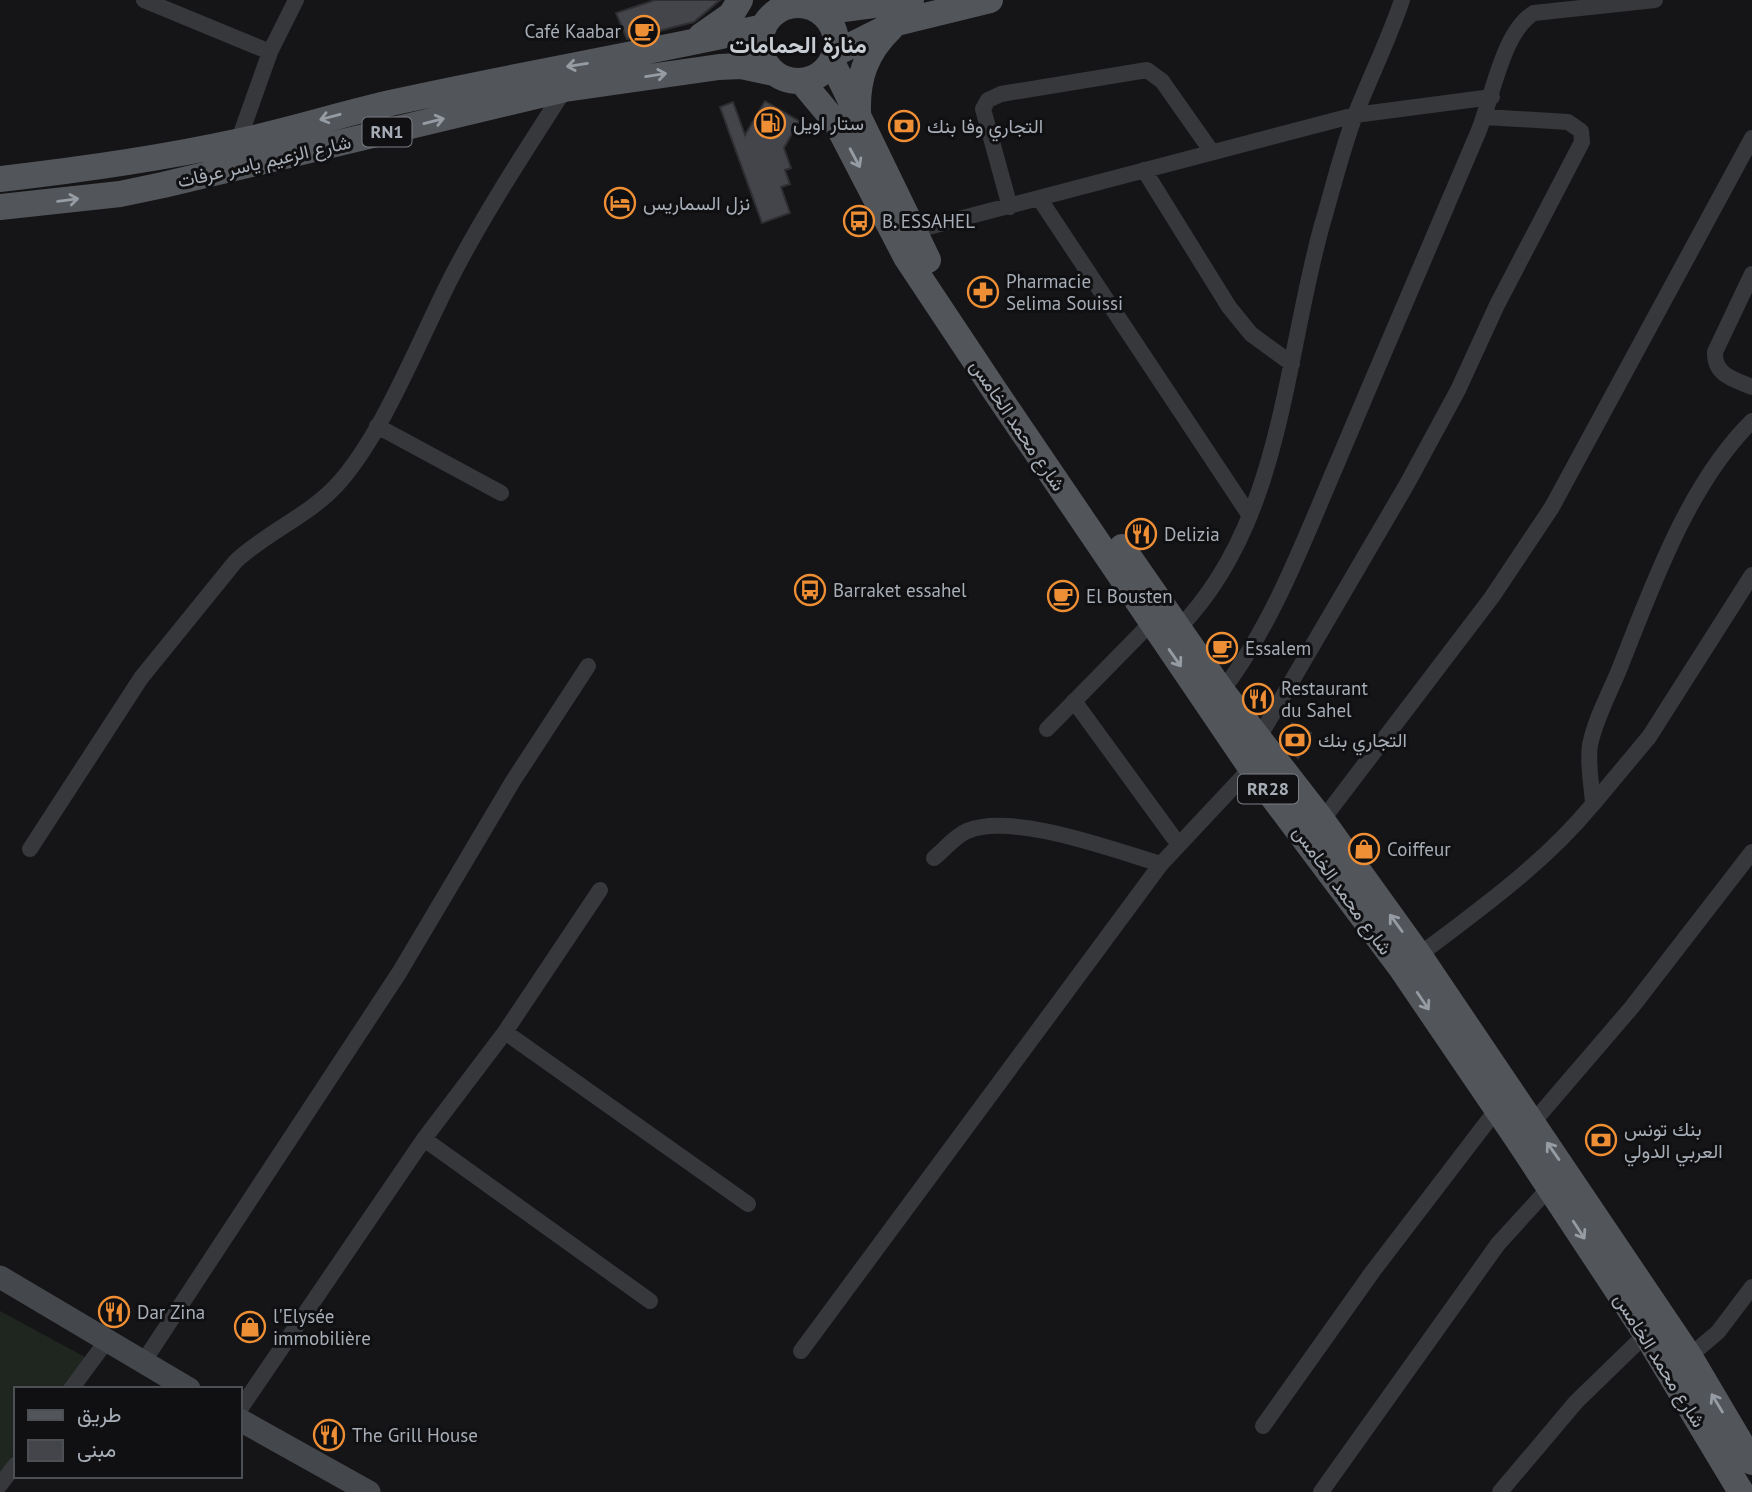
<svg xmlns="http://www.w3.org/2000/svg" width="1752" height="1492" font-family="'PT Sans',Vazirmatn,sans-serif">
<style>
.green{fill:#1f261f}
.building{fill:#44454a;stroke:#2f2f33;stroke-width:2}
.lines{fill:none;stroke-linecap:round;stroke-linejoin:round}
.street{stroke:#36383c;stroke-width:16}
.secondary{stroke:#44474b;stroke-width:23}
.primary{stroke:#52555a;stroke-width:26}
.oneway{stroke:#969ca4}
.labels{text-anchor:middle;stroke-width:6;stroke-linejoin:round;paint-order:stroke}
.shield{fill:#101012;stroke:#7a7f86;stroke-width:2}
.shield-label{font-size:18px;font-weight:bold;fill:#a7aeb7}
.poi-label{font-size:19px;fill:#a7aeb7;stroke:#101012;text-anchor:start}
.street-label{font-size:19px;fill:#a7aeb7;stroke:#101012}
.quarter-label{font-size:23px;font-weight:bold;fill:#c8cdd3;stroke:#101012}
</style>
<rect width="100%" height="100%" fill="#151517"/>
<path class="green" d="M0,1311l85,46 -23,32h-46v62l-16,21z"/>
<path class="building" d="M655,0h65l-26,22 -67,17 -11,-26z
M765,101l34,20 -15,27 7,20 -6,2 5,14 -9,3 9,26 -28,10 -42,-116 13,-5 12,33z
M1292,723l19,10 -13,25 -16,-15z"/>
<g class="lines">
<path class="street" d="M144,0l126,52
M238,142l32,-90 26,-52
M1144,170l85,137 22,27 41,30
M1039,198l211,318
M1010,207l-27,-98 5,-9 13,-6 146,-24 15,11 50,71
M913,231l442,-116 137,-18
M1752,274l-37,78c-1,23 18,27 37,35
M377,426l124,67
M1178,629c104,-106 106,-268 144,-404 11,-37 20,-76 34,-112 15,-38 33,-74 46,-113
M1222,691c52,-69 82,-151 116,-230 46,-109 93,-218 139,-326 15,-34 25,-104 57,-122l121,-13
M1074,701l105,144
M1047,729l104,-106
M1258,739l149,-255 51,-94 39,-85 85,-163 -1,-11 -13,-9 -83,-5
M1593,804l56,-67 103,-162
M1317,827l175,-230 60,-90 200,-369
M30,849l111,-171 94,-116c30,-29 73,-46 101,-76 46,-49 84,-148 116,-210 33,-64 74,-126 113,-187
M934,858c10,-8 21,-22 33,-27 46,-19 146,19 194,33
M1414,959c63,-48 129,-94 179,-155 -1,-19 -6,-40 -3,-59 5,-25 19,-51 29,-75 33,-83 69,-186 133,-249
M505,1032l243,172
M1529,1127l103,-120 120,-155
M424,1139l226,162
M801,1351l360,-487 90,-96
M1685,1360l33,-28 34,-45
M144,1361l255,-388 114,-192 75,-115
M71,1389l37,-50
M240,1409l184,-270 81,-107 95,-142
M1263,1426l110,-155 124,-162
M0,1485l16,-21
M1321,1492l177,-248 52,-57
M1500,1492l76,-90 70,-68"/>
<path class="secondary" d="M0,1277l189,112
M240,1420l129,72"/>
<path class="primary" d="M760 43a38 38 0 1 1 76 0a38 38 0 1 1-76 0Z
M821,12l90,-12
M701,36l30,-21 9,-15
M836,53l60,-30 94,-23
M832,62l96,198
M802,82l35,42 69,133 89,134 256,377 150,200 117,172 128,194 95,158
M858,112c-1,-34 8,-60 33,-84
M0,179c79,-9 158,-20 236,-37 53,-11 105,-28 159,-40 123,-27 246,-48 369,-75
M0,207l120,-13 43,-9 402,-96 154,-22 22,-1 33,7
M1122,547l100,144 100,129 97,135 271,402 62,105"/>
</g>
<defs><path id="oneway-shaft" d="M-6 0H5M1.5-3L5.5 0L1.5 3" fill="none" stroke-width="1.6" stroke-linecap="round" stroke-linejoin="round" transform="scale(1.75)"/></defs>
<g class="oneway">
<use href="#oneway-shaft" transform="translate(577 65) rotate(171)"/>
<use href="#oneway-shaft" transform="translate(656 75) rotate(-9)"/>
<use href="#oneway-shaft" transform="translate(330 117) rotate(165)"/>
<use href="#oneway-shaft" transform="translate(434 121) rotate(-14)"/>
<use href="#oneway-shaft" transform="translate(855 158) rotate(62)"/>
<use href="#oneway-shaft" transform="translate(68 200) rotate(-7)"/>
<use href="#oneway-shaft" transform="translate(1175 658) rotate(55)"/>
<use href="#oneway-shaft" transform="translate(1396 923) rotate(-126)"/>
<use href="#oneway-shaft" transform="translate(1423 1001) rotate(56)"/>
<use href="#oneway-shaft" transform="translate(1553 1151) rotate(-125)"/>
<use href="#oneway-shaft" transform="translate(1579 1230) rotate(57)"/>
<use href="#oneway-shaft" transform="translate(1717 1403) rotate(-121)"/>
</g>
<defs>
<g id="cafe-ring" transform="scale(1.575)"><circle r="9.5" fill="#101012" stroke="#ef8f35" stroke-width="1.5"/><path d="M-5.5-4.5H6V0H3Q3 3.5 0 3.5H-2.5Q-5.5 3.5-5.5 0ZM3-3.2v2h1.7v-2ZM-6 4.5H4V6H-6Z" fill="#ef8f35"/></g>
<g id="fuel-ring" transform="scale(1.575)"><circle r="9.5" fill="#101012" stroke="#ef8f35" stroke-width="1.5"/><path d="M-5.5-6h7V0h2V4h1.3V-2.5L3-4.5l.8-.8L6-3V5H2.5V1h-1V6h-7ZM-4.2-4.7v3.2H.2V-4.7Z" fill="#ef8f35"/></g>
<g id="bank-ring" transform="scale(1.575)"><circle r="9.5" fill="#101012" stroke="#ef8f35" stroke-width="1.5"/><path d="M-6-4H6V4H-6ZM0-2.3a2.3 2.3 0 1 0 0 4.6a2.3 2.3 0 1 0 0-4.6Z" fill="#ef8f35"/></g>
<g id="hotel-ring" transform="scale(1.575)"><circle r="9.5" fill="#101012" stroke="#ef8f35" stroke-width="1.5"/><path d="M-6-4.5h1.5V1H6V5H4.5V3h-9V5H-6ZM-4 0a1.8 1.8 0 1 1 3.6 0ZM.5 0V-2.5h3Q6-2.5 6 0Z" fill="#ef8f35"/></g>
<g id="bus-ring" transform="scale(1.575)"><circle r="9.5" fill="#101012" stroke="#ef8f35" stroke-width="1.5"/><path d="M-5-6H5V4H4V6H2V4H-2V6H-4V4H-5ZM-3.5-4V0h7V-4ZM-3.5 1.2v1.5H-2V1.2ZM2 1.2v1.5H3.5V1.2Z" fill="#ef8f35"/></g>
<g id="pharmacy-ring" transform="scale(1.575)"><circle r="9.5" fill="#101012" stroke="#ef8f35" stroke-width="1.5"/><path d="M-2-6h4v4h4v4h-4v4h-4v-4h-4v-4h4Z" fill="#ef8f35"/></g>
<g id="restaurant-ring" transform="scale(1.575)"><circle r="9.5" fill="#101012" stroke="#ef8f35" stroke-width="1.5"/><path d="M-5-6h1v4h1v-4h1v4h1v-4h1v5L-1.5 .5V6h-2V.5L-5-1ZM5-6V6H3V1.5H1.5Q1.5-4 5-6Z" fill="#ef8f35"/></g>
<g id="shop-ring" transform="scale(1.575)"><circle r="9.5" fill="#101012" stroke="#ef8f35" stroke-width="1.5"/><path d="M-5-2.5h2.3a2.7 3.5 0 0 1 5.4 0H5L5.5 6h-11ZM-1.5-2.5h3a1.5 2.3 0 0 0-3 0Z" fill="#ef8f35"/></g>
</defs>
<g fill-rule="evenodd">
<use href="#cafe-ring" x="644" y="31"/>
<use href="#fuel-ring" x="770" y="123"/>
<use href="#bank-ring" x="904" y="126"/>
<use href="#hotel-ring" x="620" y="203"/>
<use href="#bus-ring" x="859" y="221"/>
<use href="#pharmacy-ring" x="983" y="292"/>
<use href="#restaurant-ring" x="1141" y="534"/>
<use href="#bus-ring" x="810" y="590"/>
<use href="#cafe-ring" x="1063" y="596"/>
<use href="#cafe-ring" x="1222" y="648"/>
<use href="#restaurant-ring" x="1258" y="699"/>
<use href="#bank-ring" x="1295" y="740"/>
<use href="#shop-ring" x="1364" y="849"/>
<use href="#bank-ring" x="1601" y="1140"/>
<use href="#restaurant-ring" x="114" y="1312"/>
<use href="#shop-ring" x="250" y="1327"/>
<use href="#restaurant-ring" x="329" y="1435"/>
</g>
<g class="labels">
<g class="shield">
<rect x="362.5" y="117.5" width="49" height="29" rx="5"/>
<rect x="1238" y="774.5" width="60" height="29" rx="5"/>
</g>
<g class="shield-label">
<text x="387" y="138">RN1</text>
<text x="1268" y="795">RR28</text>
</g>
<g class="poi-label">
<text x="621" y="38" text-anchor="end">Café Kaabar</text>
<text x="793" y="130">ستار اويل</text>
<text x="927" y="133">التجاري وفا بنك</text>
<text x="643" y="210">نزل السماريس</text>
<text x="882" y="228">B. ESSAHEL</text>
<text x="1006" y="288">Pharmacie<tspan x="1006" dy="22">Selima Souissi</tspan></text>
<text x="1164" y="541">Delizia</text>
<text x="833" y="597">Barraket essahel</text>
<text x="1086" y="603">El Bousten</text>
<text x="1245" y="655">Essalem</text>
<text x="1281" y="695">Restaurant<tspan x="1281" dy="22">du Sahel</tspan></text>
<text x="1318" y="747">التجاري بنك</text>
<text x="1387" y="856">Coiffeur</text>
<text x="1624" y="1136">بنك تونس<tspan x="1624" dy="22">العربي الدولي</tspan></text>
<text x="137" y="1319">Dar Zina</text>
<text x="273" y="1323">l'Elysée<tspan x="273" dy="22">immobilière</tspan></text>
<text x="352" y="1442">The Grill House</text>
</g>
<g class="street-label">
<text transform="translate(264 161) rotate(-13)" y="7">شارع الزعيم ياسر عرفات</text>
<text transform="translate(1018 425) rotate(56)" y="7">شارع محمد الخامس</text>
<text transform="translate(1343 890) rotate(54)" y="7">شارع محمد الخامس</text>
<text transform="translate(1660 1360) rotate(58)" y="7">شارع محمد الخامس</text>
</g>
<g class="quarter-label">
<text x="798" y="53">منارة الحمامات</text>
</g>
</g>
<rect x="14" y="1387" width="228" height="91" fill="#101012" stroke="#4c4f54" stroke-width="2"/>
<rect x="28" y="1410" width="35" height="10" fill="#52555a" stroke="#4c4f54" stroke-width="2"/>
<text x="77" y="1422" font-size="21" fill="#a7aeb7">طريق</text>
<rect x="28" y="1440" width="35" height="21" fill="#44454a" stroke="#4c4f54" stroke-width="2"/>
<text x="77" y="1457" font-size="21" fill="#a7aeb7">مبنى</text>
</svg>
